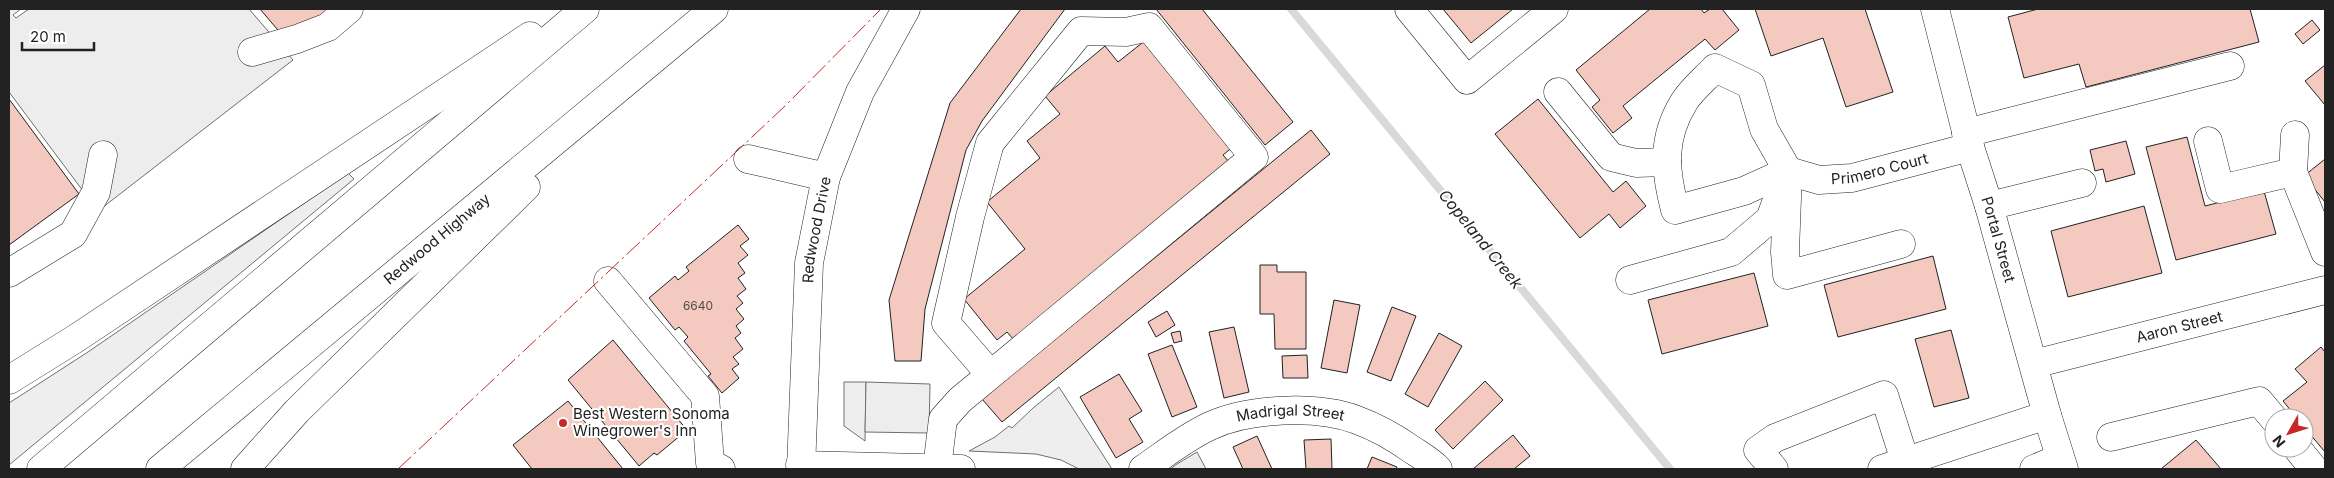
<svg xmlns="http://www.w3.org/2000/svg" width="2334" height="478" font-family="Inter,sans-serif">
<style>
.green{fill:#eee;stroke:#6f6f6f}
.parking{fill:#ededed;stroke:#6f6f6f}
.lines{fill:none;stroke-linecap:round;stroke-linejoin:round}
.stream{stroke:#d9d9d9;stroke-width:8}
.building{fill:#f3c9c0;stroke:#222}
.minor-casing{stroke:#222;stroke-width:29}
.major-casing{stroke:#222;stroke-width:29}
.highway-casing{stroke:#222;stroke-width:29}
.minor{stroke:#fff;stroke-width:28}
.major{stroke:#fff;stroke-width:28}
.highway{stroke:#fff;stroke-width:28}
.power{stroke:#c62828;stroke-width:1;stroke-dasharray:18 4 2.5 4;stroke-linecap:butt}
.poi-dot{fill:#c62828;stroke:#fff;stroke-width:2}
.labels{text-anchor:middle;stroke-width:4;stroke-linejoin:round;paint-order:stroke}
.number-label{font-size:12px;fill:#564c4a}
.street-label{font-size:15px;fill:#222;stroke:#fff}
.poi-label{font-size:15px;fill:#222;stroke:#fff;text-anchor:start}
.water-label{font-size:16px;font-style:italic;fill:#222;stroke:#fff}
</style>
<rect width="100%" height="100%" fill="#fff"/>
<path class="green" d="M348,173l6,6 -345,286v-62l79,-51z
M844,382h22l-1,59 -21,-15z
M1059,387l53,82h-33l-18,-9 -25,-6 -67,-3 26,-14 14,-11 3,2 21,-20z"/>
<path class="parking" d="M9,9h12l-8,6 3,3 13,-9h220l44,51 -195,151 -89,-119z
M866,382l64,2 -1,49 -64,-1z
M1197,452l9,17h-36l7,-5z"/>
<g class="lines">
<path class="stream" d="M1291,9l379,460"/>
</g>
<path class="building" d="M260,9h69l-21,17 -25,10z
M1021,9h44l-83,112 -16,29 -41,159 -4,52h-26l-6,-61 61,-197z
M1156,9h46l91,113 -28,23z
M1443,9h70l-42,34z
M1650,9h51l3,4 6,-4h12l17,21 -24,20 -10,-11 -82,67 9,12 -19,15 -21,-26 8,-7 -24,-30z
M1755,9h110l28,83 -47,15 -23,-69 -52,18z
M2038,9h212l9,33 -173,45 -7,-23 -55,14 -16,-61z
M2312,20l8,10 -17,14 -8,-10z
M1147,39l87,107 -11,9 7,8 -216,177 -7,-8 -10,8 -33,-41 61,-50 -38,-47 53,-44 -13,-17 33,-27 -15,-18 60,-50 13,16z
M2325,65v40l-20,-24z
M9,99l70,95 -70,51z
M1538,99l75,93 13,-11 20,25 -26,22 -11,-14 -29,24 -85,-104z
M1311,130l19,24 -328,268 -20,-23z
M2187,137l18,69 59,-15 12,43 -100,26 -30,-113z
M2126,141l9,33 -29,8 -3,-13 -8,2 -5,-21z
M2325,159v43l-21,-26z
M2144,206l18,67 -94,24 -17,-66z
M738,225l11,14 -9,7 8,9 -10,8 7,10 -7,5 8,11 -9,7 6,7 -7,6 8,10 -8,7 5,7 -6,5 8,11 -10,8 6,7 -7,5 7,9 -17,15 -14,-17 3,-2 -27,-33 4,-4 -9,-10 -4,3 -26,-32 26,-22 3,4 11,-9 -3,-4z
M1933,256l13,53 -108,28 -14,-52z
M1260,265h17v7h29v77h-31l-1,-35h-14z
M1754,273l14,53 -106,28 -14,-54z
M1334,300l26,5 -13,68 -26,-5z
M1392,307l24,9 -25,65 -24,-9z
M1167,311l8,14 -19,12 -8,-15z
M1234,327l15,65 -25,6 -15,-66z
M1951,330l18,68 -35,9 -19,-68z
M1180,331l2,10 -8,2 -3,-10z
M1439,333l23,13 -34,61 -23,-13z
M613,340l74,90 -30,25 -3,-2 -15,13 -71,-86z
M1172,345l25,62 -25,10 -24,-63z
M2321,347l4,5v100l-21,-25v-9h-7l-14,-17 24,-19 -12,-13z
M1307,355l1,23h-25l-1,-22z
M1119,374l23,37 -13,8 14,23 -27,16 -36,-61z
M1485,381l18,19 -50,49 -18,-19z
M568,401l55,68h-91l-19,-24z
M1513,435l17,21 -16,13h-41z
M1257,436l15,33h-29l-10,-22z
M1331,439l1,30h-26l-2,-29z
M2196,440l25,29h-60z
M1372,457l25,10 -1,2h-29z"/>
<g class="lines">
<g class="minor-casing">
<g id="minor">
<path d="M1409,9l58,71 87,-71"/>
<path id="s1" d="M1935,9l35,138 19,59 58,209 17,54"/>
<path d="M252,52l45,-13 31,-12 21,-18"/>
<path d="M1715,68l36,17 13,44 24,42 -44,20 -69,19c-10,-39 -14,-71 9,-108 7,-12 21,-23 31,-34z"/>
<path d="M1558,92l53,65 25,6 31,-1"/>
<path d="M1966,133l264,-67"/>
<path d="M2208,141l12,48 73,-17 32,80"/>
<path d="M748,159l78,18"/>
<path d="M1788,171l-3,81 2,23 114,-31"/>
<path id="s2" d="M1788,171l31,9 33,-2 118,-31"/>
<path d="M2293,172l2,-37"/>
<path d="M1989,206l93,-23"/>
<path d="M9,273l64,-39 23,-42 7,-37"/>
<path d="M1630,280l101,-28 39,-33 11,-30"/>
<path d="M608,281l97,115 5,67 11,6"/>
<path id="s3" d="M2034,364l291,-74"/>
<path d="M2111,437l148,-36 15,18"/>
<path d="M2297,448l17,21"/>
<path d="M800,465l161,4"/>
<path d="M937,468l6,-49 17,-19 294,-243 -105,-130 -23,5 -45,-1 -91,112 -20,74 -24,106 44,51"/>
<path id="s4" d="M1143,469c22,-15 43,-32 67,-43 39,-18 107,-21 147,-6 19,7 37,17 54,29 9,6 20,12 27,20"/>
<path d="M1774,469l-16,-19 17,-12 109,-43 21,66"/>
<path d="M1882,469l165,-54"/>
<path d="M2034,469l26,-11"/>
</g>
</g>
<g class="major-casing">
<g id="major">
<path id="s5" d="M801,469l8,-206 17,-86 34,-85 46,-83"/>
</g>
</g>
<g class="highway-casing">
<g id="highway">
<path d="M9,380l66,-41 455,-303"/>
<path d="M41,469l544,-460"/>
<path id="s6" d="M160,469l554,-460"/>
<path d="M245,469l52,-58 229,-224"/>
</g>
</g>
<use href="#minor" class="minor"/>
<use href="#major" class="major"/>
<use href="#highway" class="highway"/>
<path class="power" d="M398,469l387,-363 96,-97"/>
</g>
<circle class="poi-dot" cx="563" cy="423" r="5"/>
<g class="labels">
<g class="number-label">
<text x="698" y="310">6640</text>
</g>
<g class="street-label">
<text dy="5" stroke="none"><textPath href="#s2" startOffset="94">Primero Court</textPath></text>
<text dy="5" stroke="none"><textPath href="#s5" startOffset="240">Redwood Drive</textPath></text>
<text dy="5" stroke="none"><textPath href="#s6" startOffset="360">Redwood Highway</textPath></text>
<text dy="5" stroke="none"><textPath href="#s1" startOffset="239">Portal Street</textPath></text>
<text dy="5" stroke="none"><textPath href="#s3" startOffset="150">Aaron Street</textPath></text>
<text dy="5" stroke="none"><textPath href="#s4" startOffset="162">Madrigal Street</textPath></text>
</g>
<g class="poi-label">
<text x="573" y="419">Best Western Sonoma<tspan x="573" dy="17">Winegrower's Inn</tspan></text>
</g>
<g class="water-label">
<text transform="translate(1481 239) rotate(51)" y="6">Copeland Creek</text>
</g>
</g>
<rect width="2334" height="478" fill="none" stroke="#222222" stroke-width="20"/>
<g transform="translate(2289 433) rotate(231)"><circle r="24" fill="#ffffff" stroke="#a7a7a7"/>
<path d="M0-4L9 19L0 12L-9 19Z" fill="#c62828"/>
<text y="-8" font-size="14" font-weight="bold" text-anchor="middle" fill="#222222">N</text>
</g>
<path d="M22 42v8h72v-8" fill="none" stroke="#222222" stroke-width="2.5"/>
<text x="30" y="42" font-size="15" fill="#222222" stroke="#ffffff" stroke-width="4" paint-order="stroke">20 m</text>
</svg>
